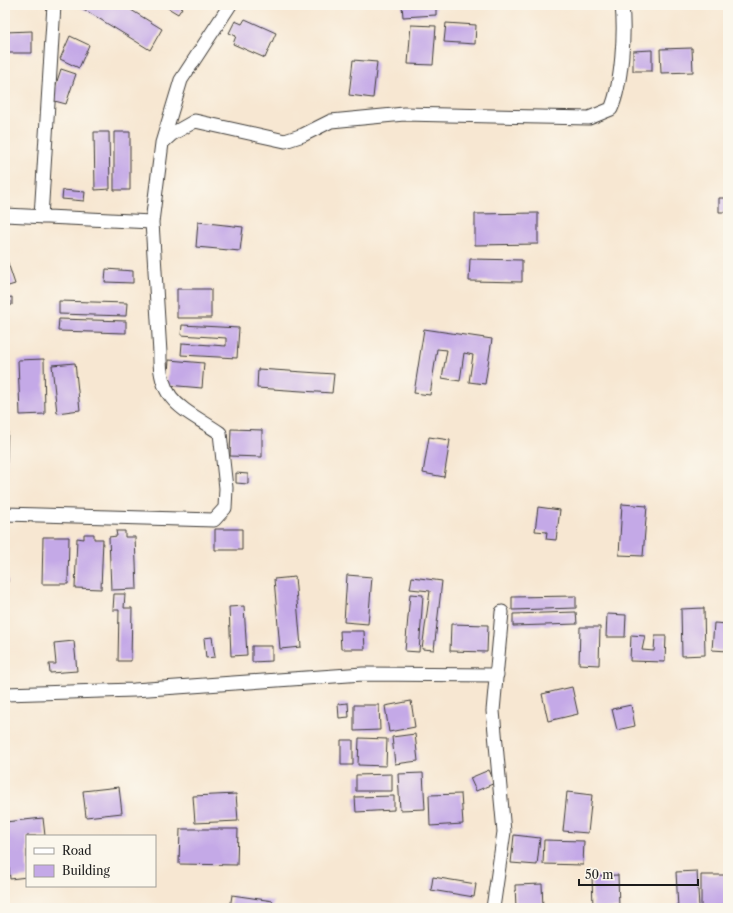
<svg xmlns="http://www.w3.org/2000/svg" width="733" height="913" font-family="'Libre Caslon Text',serif">
<style>
.building{fill:#c4a9e7}
.lines{fill:none;stroke-linecap:round;stroke-linejoin:round}
.street-casing{stroke:#3d3a37;stroke-width:15}
.street{stroke:#fff;stroke-width:13}
</style>
<rect width="100%" height="100%" fill="#fbf7ec"/>
<filter id="ink" filterUnits="userSpaceOnUse"><feTurbulence type="fractalNoise" baseFrequency=".025" numOctaves="2"/><feDisplacementMap in="SourceGraphic" scale="8" xChannelSelector="R" yChannelSelector="G"/><feConvolveMatrix kernelMatrix="1 2 1 2 8 2 1 2 1" color-interpolation-filters="sRGB"/></filter>
<filter id="wash" filterUnits="userSpaceOnUse"><feTurbulence type="fractalNoise" baseFrequency=".012" numOctaves="4" result="noise"/><feDisplacementMap in="SourceGraphic" scale="16" xChannelSelector="R" yChannelSelector="G"/><feGaussianBlur stdDeviation="0.9" result="paint"/><feColorMatrix in="noise" values="0 0 0 0 0 0 0 0 0 0 0 0 0 0 0 0 0 1.4 0 .05"/><feComposite in="paint" operator="in"/></filter>
<g filter="url(#wash)">
<rect width="100%" height="100%" fill="#f7e7d2"/>
<g id="blocks">
<path class="building" d="M77,5h46l39,24 -12,21z
M163,5h21l-6,9z
M402,5h34v10l-33,2z
M245,19l31,14 -11,25 -32,-14 3,-8 -7,-3 6,-12 7,3z
M446,23l30,2 -1,19 -31,-2z
M411,25l25,1 -3,39 -25,-1z
M32,31v22h-27v-21z
M70,36l19,9 -10,23 -19,-9z
M692,48l1,24 -32,1 -1,-24z
M652,50v21h-19v-20z
M353,60l24,2 -4,36 -24,-3z
M61,69l15,5 -10,30 -15,-4z
M94,132h15l1,57 -15,1z
M114,132h16v58h-16z
M63,190l22,2 -1,9 -22,-2z
M719,198h9v14h-9z
M538,213v31l-63,1v-31z
M198,222l45,5 -3,24 -44,-4z
M5,254l10,30 -10,3z
M470,259l52,1v22l-53,-1z
M106,269l27,2v12l-28,-1z
M177,289h34v29h-34z
M12,297v8l-7,1v-8z
M59,301l68,2 -1,13 -67,-2z
M59,319l67,2v12l-68,-2z
M182,325l57,3 -2,30 -56,-3 1,-12 44,3v-8l-45,-3z
M424,329l68,10 -7,45 -16,-2 4,-27 -9,-2 -4,28 -18,-3 5,-28 -10,-1 -7,46 -16,-2z
M44,359l1,55 -25,1 -2,-55z
M169,360l35,3 -2,25 -35,-3z
M75,363l5,47 -23,3 -5,-48z
M258,369l76,5 -2,19 -75,-5z
M5,426h3l-2,56h-1z
M231,429l31,1v27l-32,-1z
M429,437l21,3 -6,37 -21,-4z
M236,473l12,1v10l-12,-1z
M622,504l25,2 -4,50 -24,-1z
M538,507l22,3 -4,30 -10,-1 1,-7 -12,-1z
M215,529h27v21h-27z
M116,531h9v6h10l2,52 -26,1 -2,-53 8,-1z
M84,534h10v5h9l-2,50 -26,-1 2,-50 7,1z
M43,537h26l-1,47h-26z
M5,553l3,29 -3,1z
M347,575l25,2 -4,47 -24,-2z
M295,577l6,70 -21,2 -6,-70z
M412,577l30,4 -8,69 -12,-1 8,-58 -20,-2z
M114,594h11l-1,14h8l-1,53h-13l1,-51h-6z
M410,594l13,1 -4,57 -14,-1z
M576,596v12l-64,2v-13z
M244,606l3,49 -16,1 -2,-49z
M704,608l1,47 -23,1 -1,-47z
M576,612l1,12 -64,2v-12z
M607,614l19,1 -1,22h-19z
M714,623l14,1v27l-16,-1z
M451,624l37,1 -1,27 -37,-1z
M580,627h20l-1,38 -20,-1z
M340,631h24l1,18h-24z
M631,635l14,1 -3,14 12,1 1,-15h11l-1,26 -35,-1z
M212,637l3,20 -9,1 -2,-20z
M74,641l3,30 -27,2 -1,-9h7l-2,-21z
M252,646h20v15l-20,1z
M572,687l6,27 -30,7 -6,-27z
M411,701l4,26 -26,5 -4,-26z
M348,703l1,14 -10,1 -1,-14z
M354,705h25l1,25 -26,1z
M631,705l4,21 -18,4 -5,-21z
M415,734l3,27 -23,3 -3,-27z
M359,738l28,1 -1,27 -28,-1z
M341,740h12v25h-12z
M489,770l6,13 -19,8 -6,-13z
M423,773l2,36 -25,1 -2,-36z
M392,774v17h-36v-16z
M119,787l3,26 -36,4 -3,-26z
M567,792l25,3 -4,38 -25,-2z
M236,794l2,27 -43,2 -2,-27z
M461,794l2,30 -33,2 -1,-31z
M394,796v14l-38,2 -1,-15z
M43,818l2,18h-18v41l-17,2 -5,-57z
M180,829h58l-1,36 -58,-1z
M514,835l26,3 -3,27 -26,-2z
M544,840l40,1 -1,24 -40,-1z
M697,871l2,37h-21l-2,-36z
M618,875l1,33h-26l-1,-32z
M701,875h25v33h-25z
M433,877l43,7 -2,13 -43,-7z
M542,884l1,24h-27l-1,-23z
M232,895l41,6 -1,7h-42z"/>
</g>
</g>
<g filter="url(#ink)">
<use href="#blocks" fill-opacity="0" stroke="#3d3a37" stroke-width="1"/>
<g class="lines">
<g class="street-casing">
<path id="street" d="M162,143l10,-9 23,-13 90,20 18,-6 28,-14 73,-7 185,4 22,-9c11,-25 14,-77 11,-104
M5,215l147,7
M41,217l13,-212
M5,514l209,6 11,-12 1,-20 -6,-55c-35,-24 -62,-30 -60,-80l-8,-131 10,-79 19,-63 49,-75
M5,694l129,-4 229,-16 134,1
M493,908l11,-76 -11,-121 9,-99"/>
</g>
<use href="#street" class="street"/>
</g>
</g>
<rect width="733" height="913" fill="none" stroke="#fbf7ec" stroke-width="20"/>
<rect x="26" y="835" width="130" height="52" fill="#fbf7ec" stroke="#a29f99"/>
<rect x="34" y="848" width="20" height="6" fill="#ffffff" stroke="#a29f99"/>
<text x="62" y="855" font-size="12" fill="#1c1c1c">Road</text>
<rect x="34" y="865" width="20" height="12" fill="#c4a9e7" stroke="#a29f99"/>
<text x="62" y="875" font-size="12" fill="#1c1c1c">Building</text>
<path d="M579 879v6h119v-6" fill="none" stroke="#1c1c1c" stroke-width="2"/>
<text x="585" y="879" font-size="12" fill="#1c1c1c" stroke="#fbf7ec" stroke-width="3" paint-order="stroke">50 m</text>
</svg>
